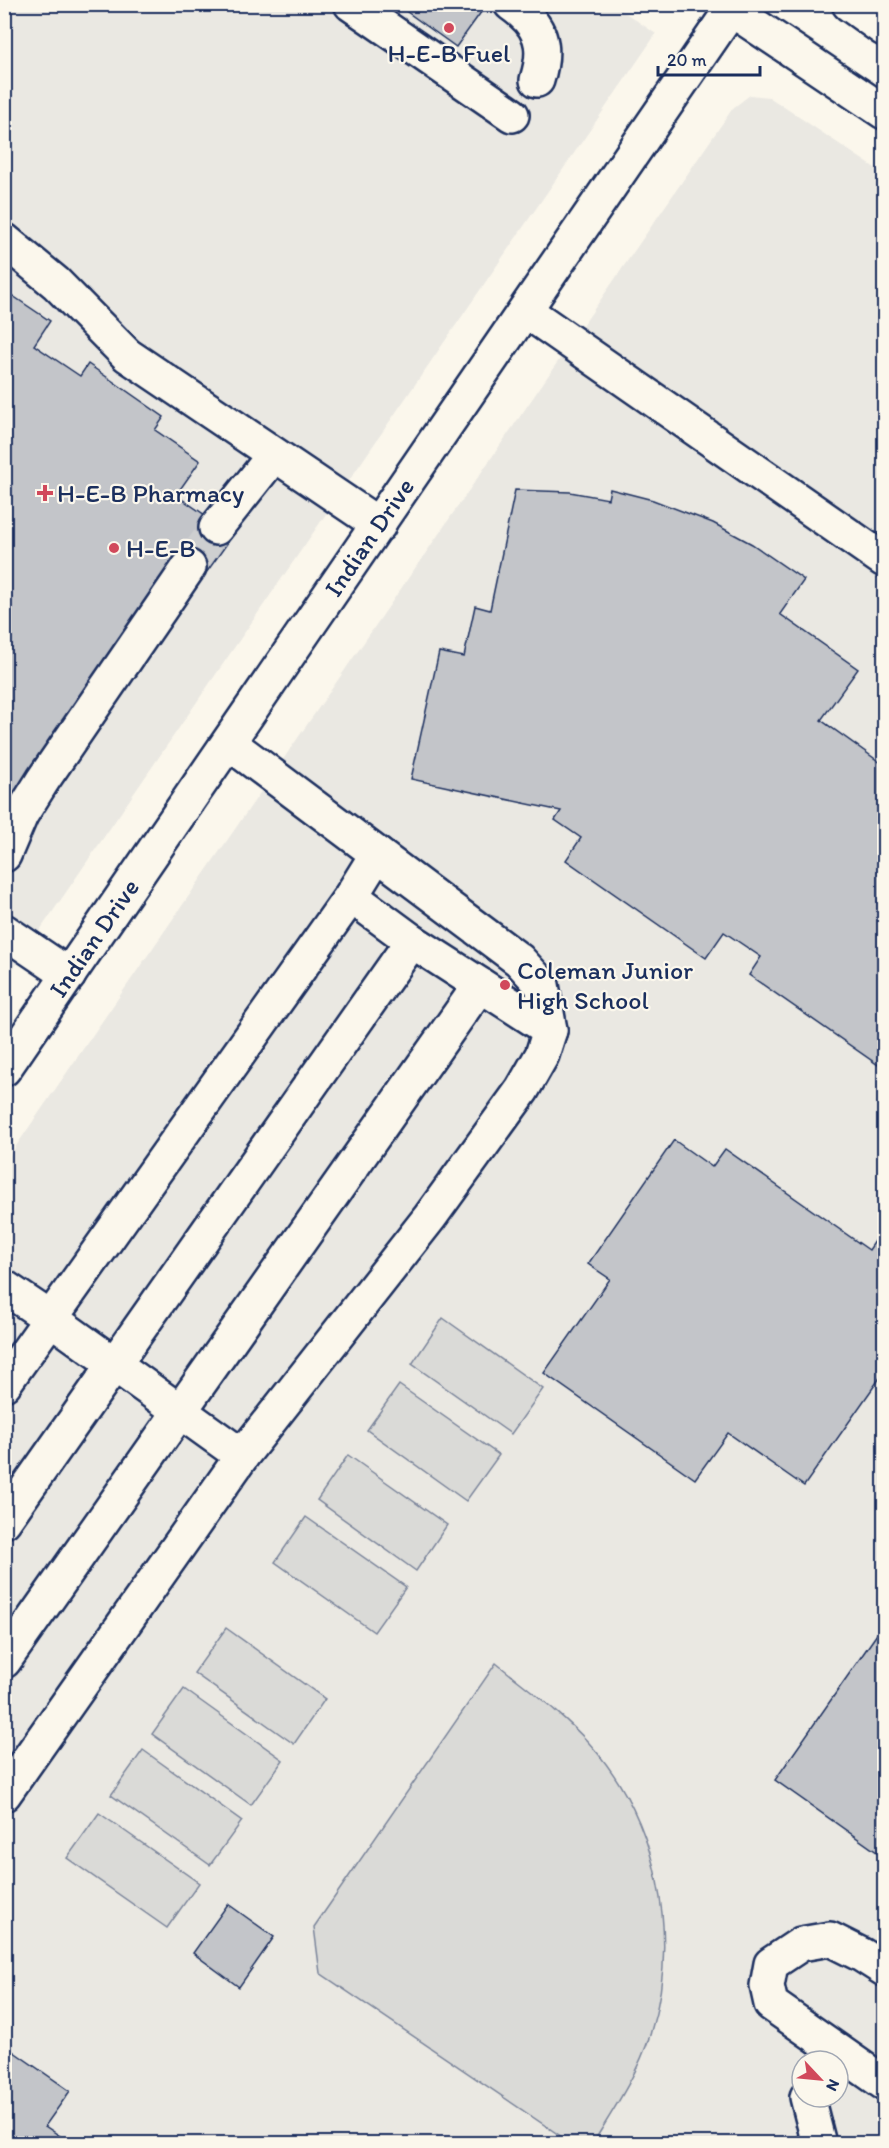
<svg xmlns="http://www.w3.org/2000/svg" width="889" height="2148" font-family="Itim,sans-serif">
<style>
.built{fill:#eae8e2;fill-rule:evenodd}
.green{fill:#dadad7;stroke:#7a849a;stroke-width:1.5}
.building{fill:#c3c5c9;stroke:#1b2f5e;stroke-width:1.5}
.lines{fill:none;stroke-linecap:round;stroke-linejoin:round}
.minor-tunnel{stroke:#cecfd0;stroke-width:33;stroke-dasharray:33 16;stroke-linecap:butt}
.minor-casing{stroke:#1b2f5e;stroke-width:38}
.major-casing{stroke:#1b2f5e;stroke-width:38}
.minor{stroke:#fbf7ec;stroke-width:33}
.major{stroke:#fbf7ec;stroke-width:33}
.poi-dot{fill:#d1495b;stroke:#fbf7ec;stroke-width:2}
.labels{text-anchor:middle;stroke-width:4.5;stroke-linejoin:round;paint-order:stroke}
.poi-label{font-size:26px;fill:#1b2f5e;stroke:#fbf7ec;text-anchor:start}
.street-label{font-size:26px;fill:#1b2f5e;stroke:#fbf7ec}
</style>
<rect width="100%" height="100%" fill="#fbf7ec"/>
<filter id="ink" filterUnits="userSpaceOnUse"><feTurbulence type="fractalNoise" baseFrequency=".0167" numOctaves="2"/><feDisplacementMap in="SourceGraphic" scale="12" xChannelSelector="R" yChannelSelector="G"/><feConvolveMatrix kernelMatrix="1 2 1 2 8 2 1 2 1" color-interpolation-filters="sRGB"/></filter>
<g filter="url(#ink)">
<path class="built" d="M5,5h609l42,29 -651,947z
M750,95l19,2 115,77v1969l-879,1v-982l728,-1054zM802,2061h36v36h-36z"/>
<path class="green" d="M443,1318l100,71 -32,45 -99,-70z
M399,1385l100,70 -33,46 -99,-71z
M348,1455l99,70 -31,46 -99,-71z
M306,1517l100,70 -32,45 -99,-70z
M226,1628l99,71 -31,45 -100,-71z
M496,1663c32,26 66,50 93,80 69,77 92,194 61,292 -12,38 -36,74 -57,108h-22l-251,-170 -6,-46z
M184,1689l99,71 -32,45 -99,-71z
M143,1750l99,71 -32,44 -99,-70z
M99,1813l100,70 -32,45 -100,-70z"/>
<path class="building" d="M396,4h84l4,4 -28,39z
M4,290l46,31 -16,24 46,31 8,-12 76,53 -9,13 45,31 -24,34 29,20 -2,4 28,19 -27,38 -29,-19 -171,250z
M610,489l43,11 60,23 39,21 52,36 -24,34 78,55 -37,51 60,43 3,-4v310l-135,-94 12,-18 -37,-25 -18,26 -140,-98 15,-22 -26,-18 6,-9 -150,-32 28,-127 25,5 11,-51 15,4 25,-120 55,2 38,7z
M674,1140l38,27 13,-18 144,101 15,-22v144l-80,114 -76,-53 -33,46 -151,-106 66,-94 -22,-15z
M884,1624v233l-109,-77z
M228,1904l46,33 -35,50 -46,-34z
M4,2045l66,46 -25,35 15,10 -5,8h-51z"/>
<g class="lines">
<path class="minor-tunnel" d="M189,567l27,-39"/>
<g class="minor-casing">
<g id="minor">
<path d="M351,4l161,111"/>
<path d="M511,4c30,21 37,41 26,76"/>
<path d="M4,240l52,43 71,72 252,170"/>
<path d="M526,311l358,249"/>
<path d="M216,528l58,-73"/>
<path d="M4,855l17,-40 22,-35 146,-213"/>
<path d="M351,896l61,45 138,89"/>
<path d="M4,931l65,44"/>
<path id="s1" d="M4,1069l731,-1065"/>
<path d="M4,1287l46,31 192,138"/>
<path d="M4,1384l347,-488 26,-42"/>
<path d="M4,1521l408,-580"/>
<path d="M4,1661l476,-676"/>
<path d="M4,1794l238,-338 188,-239 92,-127 20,-35 8,-25 -8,-45 -23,-25 -290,-217"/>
<path d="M884,1969l-22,-14 -32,-16 -29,5 -30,20 -4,22 4,18 113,79"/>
<path d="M807,2097l12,47"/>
</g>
</g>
<g class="major-casing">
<path id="major" d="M723,4l161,108
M849,4l35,25"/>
</g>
<use href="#minor" class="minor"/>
<use href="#major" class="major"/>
</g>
</g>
<g class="poi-dot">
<circle cx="449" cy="28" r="6"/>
<path d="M42 484h6v6h6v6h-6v6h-6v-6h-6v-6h6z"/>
<circle cx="114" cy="548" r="6"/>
<circle cx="505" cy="985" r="6"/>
</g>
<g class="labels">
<g class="poi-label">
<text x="449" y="62" text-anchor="middle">H-E-B Fuel</text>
<text x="57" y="502">H-E-B Pharmacy</text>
<text x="126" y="557">H-E-B</text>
<text x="517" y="979">Coleman Junior<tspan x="517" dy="30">High School</tspan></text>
</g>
<g class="street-label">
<text dy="9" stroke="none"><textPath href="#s1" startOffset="645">Indian Drive</textPath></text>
<text dy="9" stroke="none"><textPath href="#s1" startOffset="159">Indian Drive</textPath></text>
</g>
</g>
<rect width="889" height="2148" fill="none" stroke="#fbf7ec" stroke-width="24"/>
<rect x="12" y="12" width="865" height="2124" fill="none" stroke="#1b2f5e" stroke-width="2" filter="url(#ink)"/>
<g transform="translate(820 2079) rotate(116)"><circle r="28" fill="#fbf7ec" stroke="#a1a7b3" stroke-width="1.5"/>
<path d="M0-4.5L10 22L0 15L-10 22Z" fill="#d1495b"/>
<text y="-9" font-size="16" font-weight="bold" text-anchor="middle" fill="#1b2f5e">N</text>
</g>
<path d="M658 66v9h102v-9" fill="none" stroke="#1b2f5e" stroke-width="3"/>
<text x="667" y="66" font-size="18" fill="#1b2f5e" stroke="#fbf7ec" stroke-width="4.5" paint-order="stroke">20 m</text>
</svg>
